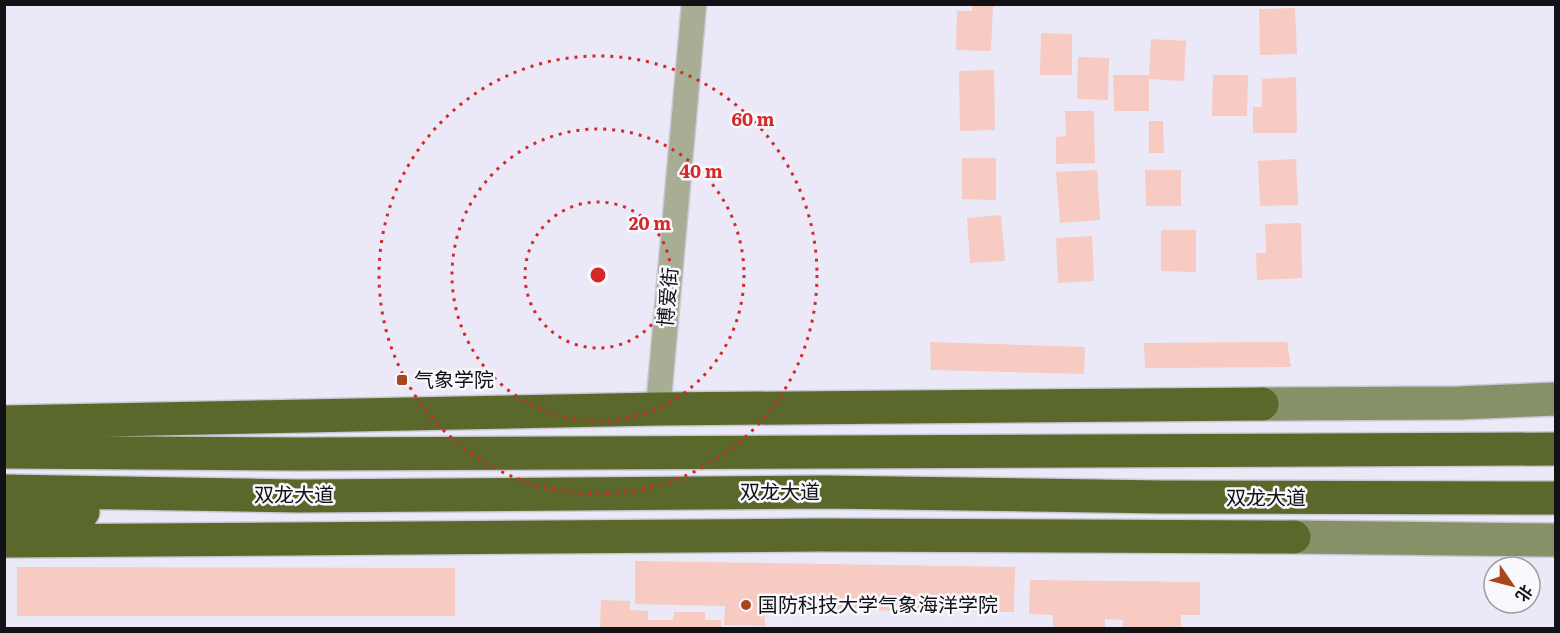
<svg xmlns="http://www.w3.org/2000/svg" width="1560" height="633" font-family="Literata,'Noto Sans SC',serif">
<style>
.building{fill:#f7cac2}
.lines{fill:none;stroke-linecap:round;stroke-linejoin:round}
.street-casing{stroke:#c8c7d3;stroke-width:27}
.secondary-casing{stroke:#c8c7d3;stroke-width:36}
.highway-casing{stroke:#c8c7d3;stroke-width:36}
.street{stroke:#a7ae93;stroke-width:24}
.secondary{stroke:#869168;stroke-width:33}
.highway{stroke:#5b682c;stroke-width:33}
.ring{fill:none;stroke:#d62828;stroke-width:3;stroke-dasharray:3 6}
.poi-dot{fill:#ab451a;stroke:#f8f8fd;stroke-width:2}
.labels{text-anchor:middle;stroke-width:5;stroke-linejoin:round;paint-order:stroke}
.street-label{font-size:20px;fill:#121216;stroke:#f8f8fd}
.poi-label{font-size:20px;fill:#121216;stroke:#f8f8fd;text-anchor:start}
.centre{fill:#d62828;stroke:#f8f8fd;stroke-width:3}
.ring-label{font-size:18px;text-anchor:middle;font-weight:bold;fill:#d62828;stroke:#f8f8fd;stroke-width:5;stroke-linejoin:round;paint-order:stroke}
</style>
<rect width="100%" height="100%" fill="#ebe9f7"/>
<path class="building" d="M972,4h21l-2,47 -35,-1 1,-39h15z
M1295,8l2,46 -37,1 -1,-46z
M1041,33l31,1v41h-32z
M1151,39l35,2 -2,40 -35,-2v32h-35l-1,-36h36z
M1078,57l31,1 -1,42 -31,-1z
M994,70l1,60 -35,1 -1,-60z
M1213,75h35l-1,41h-35z
M1296,77l1,56h-44v-26h9v-28z
M1065,111h29l1,52 -39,1v-27l10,-1z
M1149,121h14l1,32h-15z
M962,158h34v42l-34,-1z
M1296,159l2,46 -38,1 -2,-45z
M1097,170l3,50 -40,3 -4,-51z
M1145,170h36v36h-35z
M1001,215l4,46 -35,2 -3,-45z
M1301,223l1,55 -45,2 -1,-27h10l-1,-29z
M1161,230h35v42l-35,-1z
M1092,236l2,45 -36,2 -2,-45z
M930,342l155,5 -1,27 -153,-4z
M1287,342l4,25 -146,1 -1,-25z
M635,561l380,6 -1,45 -250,-3 1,17 -41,-1 1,-19 -90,-2z
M17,567l438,1v48h-438z
M1030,580l170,2v33h-19v13h-59l1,-8 -18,-1v9h-52v-13l-24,-1z
M601,600l29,1v9l18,1v9h25l1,-8h31v8h16v8h-121z"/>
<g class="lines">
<g class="street-casing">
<path id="street" d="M658,409l36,-405"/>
</g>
<g class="secondary-casing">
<path id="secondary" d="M1262,404l197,-1 97,-4
M1294,537l262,3"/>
</g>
<g class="highway-casing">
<path id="highway" d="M4,422l654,-13 604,-5
M4,452l297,2 1255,-5
M4,491l296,5 525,-4 337,5 394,1
M4,517l79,-5
M4,541l815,-6 475,2"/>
</g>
<use href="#street" class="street"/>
<use href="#secondary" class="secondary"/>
<use href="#highway" class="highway"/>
</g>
<g class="ring">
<circle cx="598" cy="275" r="73"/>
<circle cx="598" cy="275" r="146"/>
<circle cx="598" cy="275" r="219"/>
</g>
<g class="poi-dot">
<rect x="396" y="374" width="12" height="12" rx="3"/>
<circle cx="746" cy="605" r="6"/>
</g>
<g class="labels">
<g class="street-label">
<text transform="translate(668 297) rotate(-85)" y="7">博爱街</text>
<text x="780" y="499">双龙大道</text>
<text x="294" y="502">双龙大道</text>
<text x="1266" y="505">双龙大道</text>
</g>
<g class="poi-label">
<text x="414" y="387">气象学院</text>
<text x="758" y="612">国防科技大学气象海洋学院</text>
</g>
</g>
<circle cx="598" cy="275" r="9" class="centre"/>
<g class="ring-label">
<text x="753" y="126">60 m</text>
<text x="701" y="178">40 m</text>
<text x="650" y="230">20 m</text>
</g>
<rect width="1560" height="633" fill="none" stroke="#121216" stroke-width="12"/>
<g transform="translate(1512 585) rotate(125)"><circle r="28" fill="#f8f8fd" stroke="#9c9ca1" stroke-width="1.5"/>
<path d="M0-4.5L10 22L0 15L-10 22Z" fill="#ab451a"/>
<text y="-9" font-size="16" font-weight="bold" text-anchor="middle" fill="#121216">北</text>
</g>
</svg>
